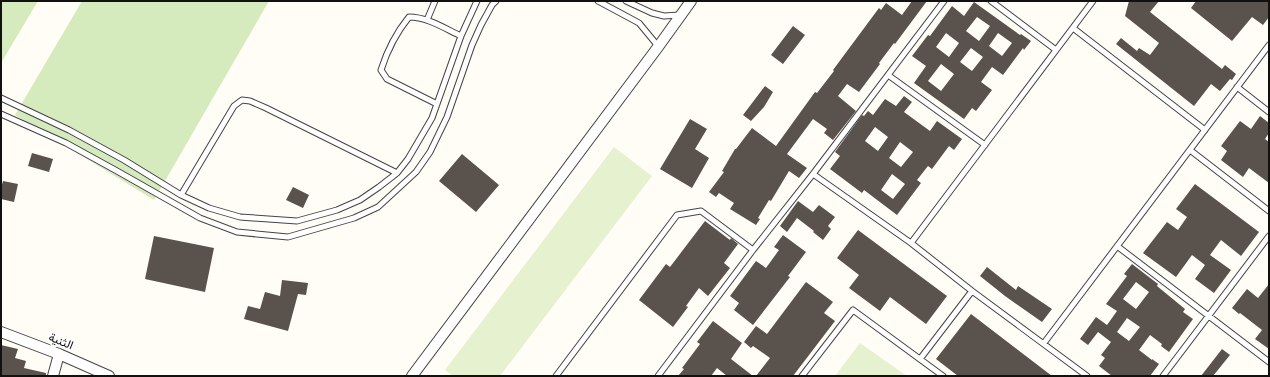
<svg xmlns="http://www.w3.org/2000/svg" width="1270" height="377" font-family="'Crimson Pro',Vazirmatn,serif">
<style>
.green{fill:#d5ebbd}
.pitch{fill:#e6f2cf}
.building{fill:#5a524d;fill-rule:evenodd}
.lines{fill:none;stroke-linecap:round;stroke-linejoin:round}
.lane-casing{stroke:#444;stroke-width:7}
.street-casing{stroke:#444;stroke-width:12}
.lane{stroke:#fff;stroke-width:5}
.street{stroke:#fff;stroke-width:10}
.labels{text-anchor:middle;stroke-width:4;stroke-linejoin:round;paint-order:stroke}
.street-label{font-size:12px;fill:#111;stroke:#fff}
</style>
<rect width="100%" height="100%" fill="#fffdf5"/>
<path class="green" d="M1,1h37l-37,62z
M82,1h187l-115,199 -139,-85z"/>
<path class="pitch" d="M614,147l38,29 -152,200h-47l-8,-6z
M860,343l47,33h-72z"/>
<path class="building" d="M912,1h15l-32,43 -1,-1 -15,20 1,1 -21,28 -12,-8 -9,12 18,15 -23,29 -9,-7 3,-4 -14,-10 -26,35 20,14 -8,10 -10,-7 -18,30 -2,-1 -11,18 2,1 -4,6 -26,-16 4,-6 -15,-10 -3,4 -7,-5 15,-20 -2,-1 13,-22h1l16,-21 24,18 39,-54 2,1 17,-22 -1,-1 46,-62 2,2 5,-7 16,12z
M1129,1h30l-9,11 72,57 3,-4 11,9 -4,6 -2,-1 -10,12 -9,-7 -17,22 -78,-62 5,-6 16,13 2,-3 11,7 9,-12 -34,-27z
M1196,1h73v16l-6,8 -11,-8 -20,24 -41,-33z
M974,2l46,33 1,-1 10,7 -7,9 -1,-2 -20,27 -11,-8 -11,15 11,8 -16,21 -4,-3 -8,11 -50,-36 12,-17 -14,-10 16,-21 2,1 22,-30 12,10zM977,17l13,9 -11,15 -13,-10zM946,33l13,10 -10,14 -13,-10zM998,33l14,10 -10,13 -13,-10zM971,48l12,9 -11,14 -12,-9zM941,64l13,10 -13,17 -13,-10z
M793,26l12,9 -22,29 -12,-9z
M765,86l8,6 -9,15 -13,14 -8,-6z
M904,96l8,6 -8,10 26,19 7,-10 25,18 -8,11 -5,-4 -17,23 -4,-3 -11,14 4,3 -24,32 -33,-25 -2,3 -32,-24 10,-13 -5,-4 27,-37 2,1 4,-5 5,4 12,-16 11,7zM875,127l13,10 -10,14 -13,-10zM900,142l13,10 -12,15 -12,-9zM892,174l13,10 -12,15 -12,-9z
M1260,116l9,7v10l-4,6 4,3v41l-20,-15 -6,9 -22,-17 6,-9 -6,-5 19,-25 11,8z
M690,119l17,10 -12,20 14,9 -17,30 -32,-19z
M32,153l21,6 -4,13 -21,-6z
M462,154l37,31 -23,27 -37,-31z
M3,181l15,3 -4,18 -13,-3v-11z
M1195,184l64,48 -18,24 -20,-16 -11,15 21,15 -17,23 -19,-14 10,-14 -13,-10 -16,22 -33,-24 24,-31 11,8 9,-13 -11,-8z
M293,187l16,8 -6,13 -17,-8z
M798,201l15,11 6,-7 16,12 -7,9 3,3 -8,11 -10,-8 1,-1 -17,-13 -10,14 -7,-6z
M705,221l25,19 1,-2 7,6 -14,19 6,5 -22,28 -9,-8 -13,18 2,1 -15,20 -34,-27 27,-36 4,3z
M858,230l89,66 -21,28 -36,-27 -10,14 -31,-23 10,-13 -22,-17z
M783,235l23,17 -18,24 2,1 -37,48 -19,-15 5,-7 -9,-7 26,-35 10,7 13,-18 -5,-3z
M154,236l60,12 -9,44 -60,-13z
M1132,264l26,20 -1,2 28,23 -2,3 10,7 -24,33 -8,-6 1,-2 -12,-9 -11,15 13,10v-1l7,5 -9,12h-38l-13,-10 6,-8 -4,-3 10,-13 -13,-10 -10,13 -8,-6 16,-22 11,8 10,-14 -11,-7 21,-28 -3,-2zM1136,282l13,10 -13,17 -13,-10zM1127,318l13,9 -11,14 -12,-9z
M987,267l29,23 2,-4 34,23 -10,13 -37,-26 -25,-20z
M282,280l26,3 -2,12 -8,-1 -10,37 -44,-12 4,-13 12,3 5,-17 15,4z
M806,282l27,20 -9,11 11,8 -42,55h-37l14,-18 -17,-12 -2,2 -7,-6 12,-16 11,8z
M1269,284v65l-14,-10 7,-9 -22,-17 -1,1 -7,-6 15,-19 11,9z
M971,314l81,62h-94l-22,-17z
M713,321l29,22 -11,16 22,17h-26l-10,-8 -6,8h-33l6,-7 -2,-1 18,-24 -3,-2z
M1,345l17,4 -3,9 11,3 -2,7 22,5v3h-45z
M1222,349l8,6 -17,21h-12z"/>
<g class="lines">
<g class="lane-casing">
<path id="lane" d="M598,1l41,22 19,23
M626,1l26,12 12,3 16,-1
M991,1l65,49
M427,20l8,-19
M1073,28l132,102
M888,75l97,70
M1237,87l32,25
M1,98l68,32 55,30 57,35 28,13 31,9 57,4 40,-11 23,-10 19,-13 18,-14 11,-14 24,-41 29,-82 16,-35
M437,104l-50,-25 -6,-9c6,-19 15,-37 28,-53 18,0 35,11 52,19
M1,114l65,29 51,28 83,47 37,14 51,5 66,-19 24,-11 38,-35 14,-20 17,-35 25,-72 9,-20 11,-20 4,-4
M1190,150l79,61
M813,174l98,69 61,48 115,85
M181,195l53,-89 8,-6 8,1 16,7 131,65
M911,243l182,-242
M1117,246l152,116
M1044,343l225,-298
M920,359l52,-68
M556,376l121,-161 24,-4 52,39
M658,376l95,-126 60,-76 131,-173
M802,376l51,-66 90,66
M1163,376l106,-140"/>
</g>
<g class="street-casing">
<path id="street" d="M1,332l58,22 50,22
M53,376l6,-22
M412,376l246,-329 33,-46"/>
</g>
<use href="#lane" class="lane"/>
<use href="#street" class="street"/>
</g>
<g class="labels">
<g class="street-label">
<text transform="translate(61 341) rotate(22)" y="4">الثنية</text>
</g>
</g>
<rect width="1270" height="377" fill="none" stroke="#111111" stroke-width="4"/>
</svg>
